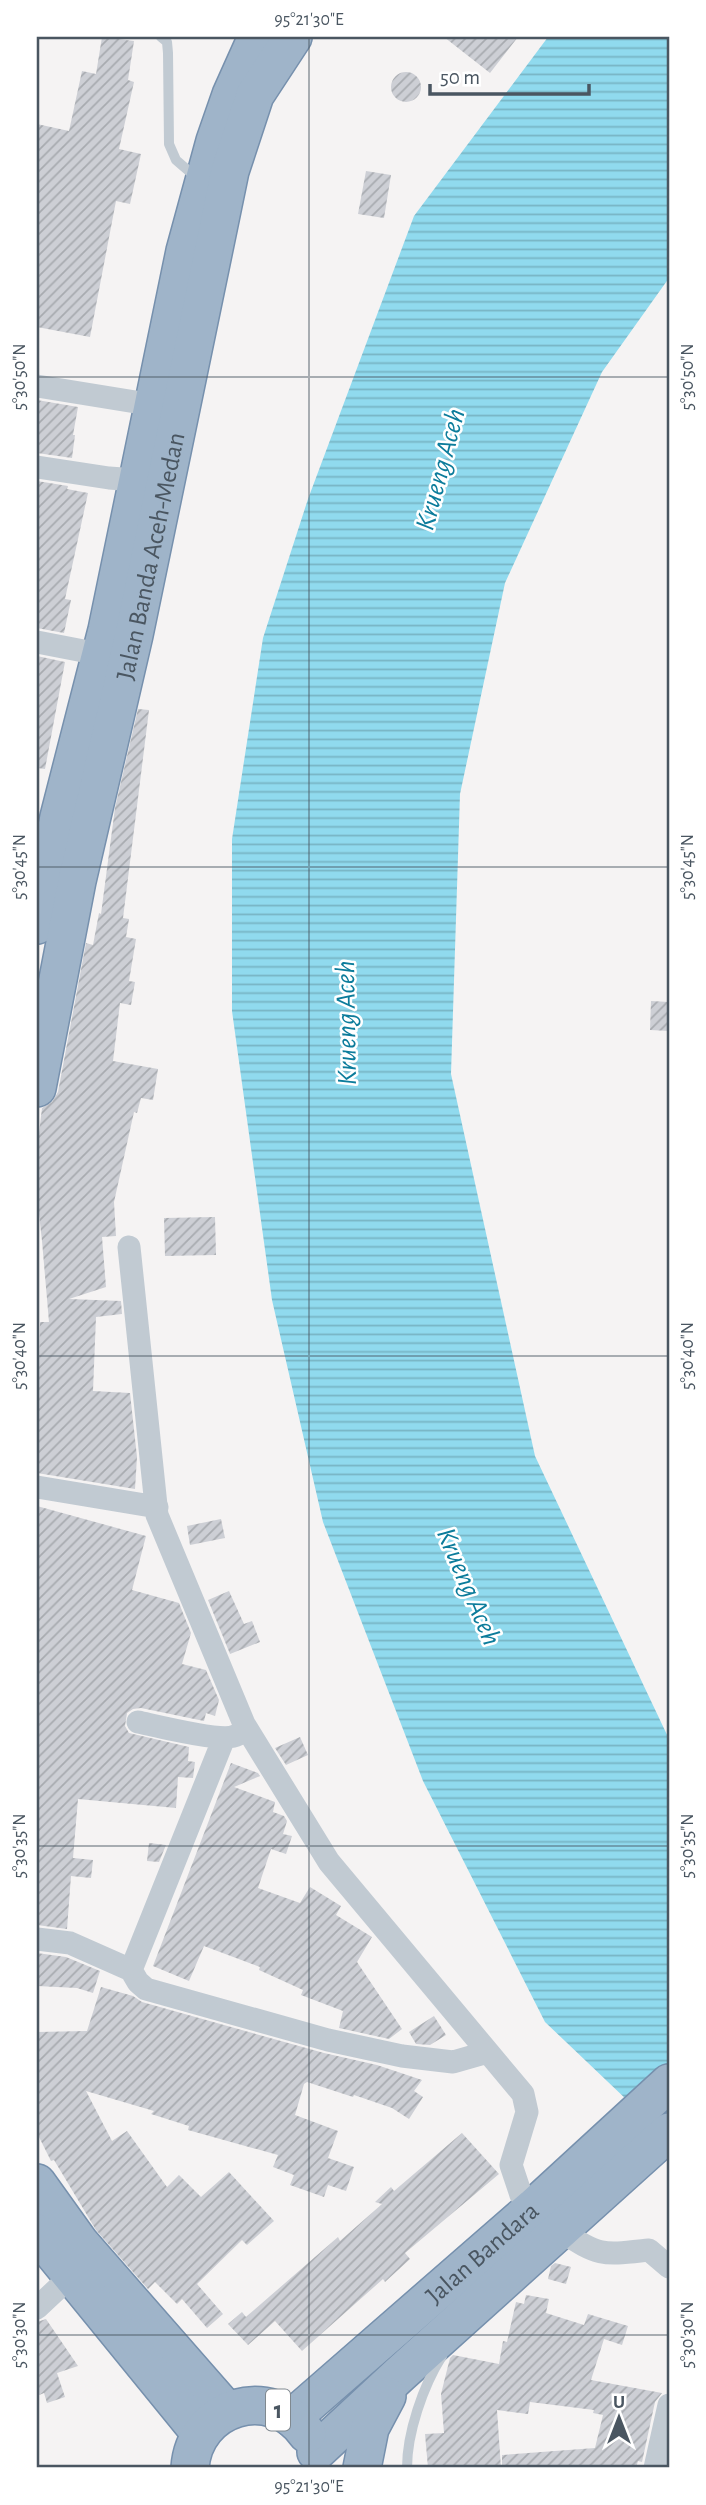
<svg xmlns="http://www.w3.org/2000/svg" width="706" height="2505" font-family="'Alegreya Sans',sans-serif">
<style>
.water{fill:url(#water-rules)}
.building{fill:url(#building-hatch)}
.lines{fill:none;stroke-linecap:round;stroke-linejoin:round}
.trunk-casing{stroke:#7690ad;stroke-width:40}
.service{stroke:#c1cad2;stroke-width:10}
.minor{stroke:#c1cad2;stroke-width:23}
.trunk{stroke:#9fb4c9;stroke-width:37}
.ticks{fill:none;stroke:#4a5661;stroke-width:2;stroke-opacity:0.45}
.labels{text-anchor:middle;stroke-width:5;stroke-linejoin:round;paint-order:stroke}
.shield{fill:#fff;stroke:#808990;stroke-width:2}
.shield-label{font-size:24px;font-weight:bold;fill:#4a5661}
.street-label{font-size:26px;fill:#4a5661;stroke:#fff}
.water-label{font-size:28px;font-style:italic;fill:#0c7c9b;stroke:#fff}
.neatline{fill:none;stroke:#4a5661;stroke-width:2.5}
.ticks-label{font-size:18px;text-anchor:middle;fill:#4a5661}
</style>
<defs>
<pattern id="water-rules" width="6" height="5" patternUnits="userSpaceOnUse" patternTransform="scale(1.75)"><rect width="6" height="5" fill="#90daee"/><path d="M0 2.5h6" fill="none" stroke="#78b4c4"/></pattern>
<pattern id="building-hatch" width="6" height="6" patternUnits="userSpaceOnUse" patternTransform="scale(1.75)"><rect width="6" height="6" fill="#cdcfd5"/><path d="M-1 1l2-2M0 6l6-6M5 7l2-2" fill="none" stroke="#a8abb0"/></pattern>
</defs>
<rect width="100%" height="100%" fill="#f5f3f3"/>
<path class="water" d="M548,37h121v241l-67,94 -97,211 -45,211 -9,280 84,382 134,283v401l-124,-118 -122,-241 -100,-259 -51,-222 -40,-289v-172l31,-201 45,-139 106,-283z"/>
<path class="building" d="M102,37l32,4 -6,39 6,2 -15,67 22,5 -11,50 -14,-3 -26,136 -53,-10v-203l32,7 13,-60 14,3z
M444,37h74l-28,36z
M391 87a15 15 0 1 1 30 0a15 15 0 1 1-30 0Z
M366,171l25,4 -7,43 -26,-4z
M37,400l41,7 -5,28h2l-3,23 -35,-5z
M37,481l31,5 -1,3 21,4 -23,106 6,1 -7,33 -27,-5z
M37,656l28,6 -20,107 -8,-1z
M138,709l11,1 -26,208 6,1 -3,18 10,2 -7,42 6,1 -4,23 -11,-2 -7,58 45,8 -5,31 -12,-2 -4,15 -3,-1 -20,90 2,34 -14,1 4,50 -37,12 52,2 1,13 -26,3 -3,74 37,2 7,64 -2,32 -98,-16 3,-151h9l-7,-81 -3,-27h-2v-64l5,-42 10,-6 6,-10 28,-149 7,2 6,-32 2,1 14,-106z
M651,1001l18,1v29l-19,-1z
M215,1217l1,38 -51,1 -1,-38z
M37,1506l109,30 -14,54 47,13 12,30 -9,31 24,6 13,30 -4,16 -9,-3 -2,8 -63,-13 -8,1 -6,4 -2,13 4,7 60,14 -1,14 7,1 -2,16 -15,-1 -2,31 -98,-9 -5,59 20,2 -2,18 -20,-2 -4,53 -30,-4z
M221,1519l4,19 -35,7 -3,-19z
M229,1591l15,33 8,-3 8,21 -30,12 -22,-54z
M300,1737l8,18 -22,10 -11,-17z
M231,1763l27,10 2,3 -26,11 41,15 -2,10 11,4 3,5 -4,13 9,2 -6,18 -15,-5 -13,39 42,15 10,-16 31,19 -5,9 36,22 -15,25 45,67 -13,10 -50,-11 4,-17 -42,-16 2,-5 -44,-20 1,-3 -56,-21 -15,35 -36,-15z
M149,1843l17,2 -7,17 -12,-1z
M37,1953l29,4 34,14 -7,22 -16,-5 -40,-2z
M101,1987l32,9 9,6 182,51 53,12 45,15 -8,11 9,6 -14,22 -17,-11 -38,-13 -1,2 -46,-15 -3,2 -9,31 43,16 -10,27 26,9 -8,24 -18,-6 -4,12 -34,-12 4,-10 -21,-8 5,-12 -90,-25 1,-4 -38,-12 3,-3 -68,-20 26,50 15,-10 40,56 12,-12 22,22 28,-25 45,49 -27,24 -5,-5 -45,44 26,30 -16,14 -25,-29 -5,5 -22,-22 -7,7 -52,-59 -42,-70 -3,1 -14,-28v-101l50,-1z
M434,2016l12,19 -16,10 -14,-1 -7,-12z
M462,2133l37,41 -94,79 5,6 -25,23 -2,-3 -81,72 -27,-30 -27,24 -20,-21 14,-12 4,5 92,-80 2,4 42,-37 -7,-2 16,-15 3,4z
M555,2263l16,4 -5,17 -18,-5 3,-13z
M526,2295l23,4 -3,14 38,12 4,-11 40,12 -6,19 -18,-6 -13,41 71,13 -7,9 -13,60 -4,-1 -2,7h-134v-13l93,-7 8,-33 -10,-2 1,-3 -64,-8 -2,12 -31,-4 4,58h-73l-3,-34 19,-1 -3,-39 9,-36 3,-3 46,9 4,-23 4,1 9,-40 8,2z
M46,2319l32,47 -21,7 8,24 -18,6 -3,-10 -7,3v-74z"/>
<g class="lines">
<g class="trunk-casing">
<g id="trunk">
<path d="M37,925l22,-108 48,-187 78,-379 30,-110 16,-46 26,-58"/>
<path id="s1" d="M37,1088l40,-207 57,-246 96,-464 25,-76 38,-58"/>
<path d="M37,2183l43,60 147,168"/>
<path d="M37,2233l164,201"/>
<path id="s2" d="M292,2418l242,-211 135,-124"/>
<path d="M316,2452l84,-78 269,-242"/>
<path d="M190,2468c4,-62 81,-86 117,-34"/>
<path d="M362,2468l8,-40 17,-32"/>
</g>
</g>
<path class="service" d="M161,37l6,5 1,11 1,91 7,16 22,19
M407,2468c0,-35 16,-82 35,-112"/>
<path class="minor" d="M37,386l117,19
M37,467l72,11 28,2
M37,642l62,12
M129,1247l28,268 87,209 85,138 194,232 4,18 -16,53 10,30 13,12
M37,1487l120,20
M138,1722c19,4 86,21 99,13
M224,1738l-93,232 7,12 8,7 182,51 74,16 51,6 35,-10
M37,1939l33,4 61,27
M561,2231c39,26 42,24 88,19l20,17
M37,2308l34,-32
M655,2468l14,-63"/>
<use href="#trunk" class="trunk"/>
</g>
<path class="ticks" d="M309,37v2431M37,377h632M37,867h632M37,1356h632M37,1846h632M37,2335h632"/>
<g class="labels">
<rect class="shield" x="266" y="2389.5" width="24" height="41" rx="5"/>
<g class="shield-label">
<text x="278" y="2418">1</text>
</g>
<g class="street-label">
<text dy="9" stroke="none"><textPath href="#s1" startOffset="544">Jalan Banda Aceh-Medan</textPath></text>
<text dy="9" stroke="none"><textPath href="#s2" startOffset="252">Jalan Bandara</textPath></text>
</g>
<g class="water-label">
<text transform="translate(439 469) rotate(-75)" y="10">Krueng Aceh</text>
<text transform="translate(345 1023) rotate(-91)" y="10">Krueng Aceh</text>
<text transform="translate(470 1586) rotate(67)" y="10">Krueng Aceh</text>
</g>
</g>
<rect width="706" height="2505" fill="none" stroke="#ffffff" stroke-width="77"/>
<g transform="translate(619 2418)" stroke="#ffffff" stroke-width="5" paint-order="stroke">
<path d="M0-5L12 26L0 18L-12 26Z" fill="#4a5661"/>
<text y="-10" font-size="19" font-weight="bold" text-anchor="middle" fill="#4a5661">U</text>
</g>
<path d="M430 84v10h159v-10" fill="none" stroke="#4a5661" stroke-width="3.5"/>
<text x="440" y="84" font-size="21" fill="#4a5661" stroke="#ffffff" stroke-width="5" paint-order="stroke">50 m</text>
<rect x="38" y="38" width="630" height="2428" class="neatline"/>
<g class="ticks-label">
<text x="309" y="25">95°21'30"E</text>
<text transform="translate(19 377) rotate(-90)" y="6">5°30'50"N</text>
<text transform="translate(687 377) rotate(-90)" y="6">5°30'50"N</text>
<text transform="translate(19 867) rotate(-90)" y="6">5°30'45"N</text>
<text transform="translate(687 867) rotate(-90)" y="6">5°30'45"N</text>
<text transform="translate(19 1356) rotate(-90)" y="6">5°30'40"N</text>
<text transform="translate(687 1356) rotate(-90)" y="6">5°30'40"N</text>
<text transform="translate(19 1846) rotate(-90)" y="6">5°30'35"N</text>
<text transform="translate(687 1846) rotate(-90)" y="6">5°30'35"N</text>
<text transform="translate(19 2335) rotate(-90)" y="6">5°30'30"N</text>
<text transform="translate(687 2335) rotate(-90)" y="6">5°30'30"N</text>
<text x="309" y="2492">95°21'30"E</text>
</g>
</svg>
